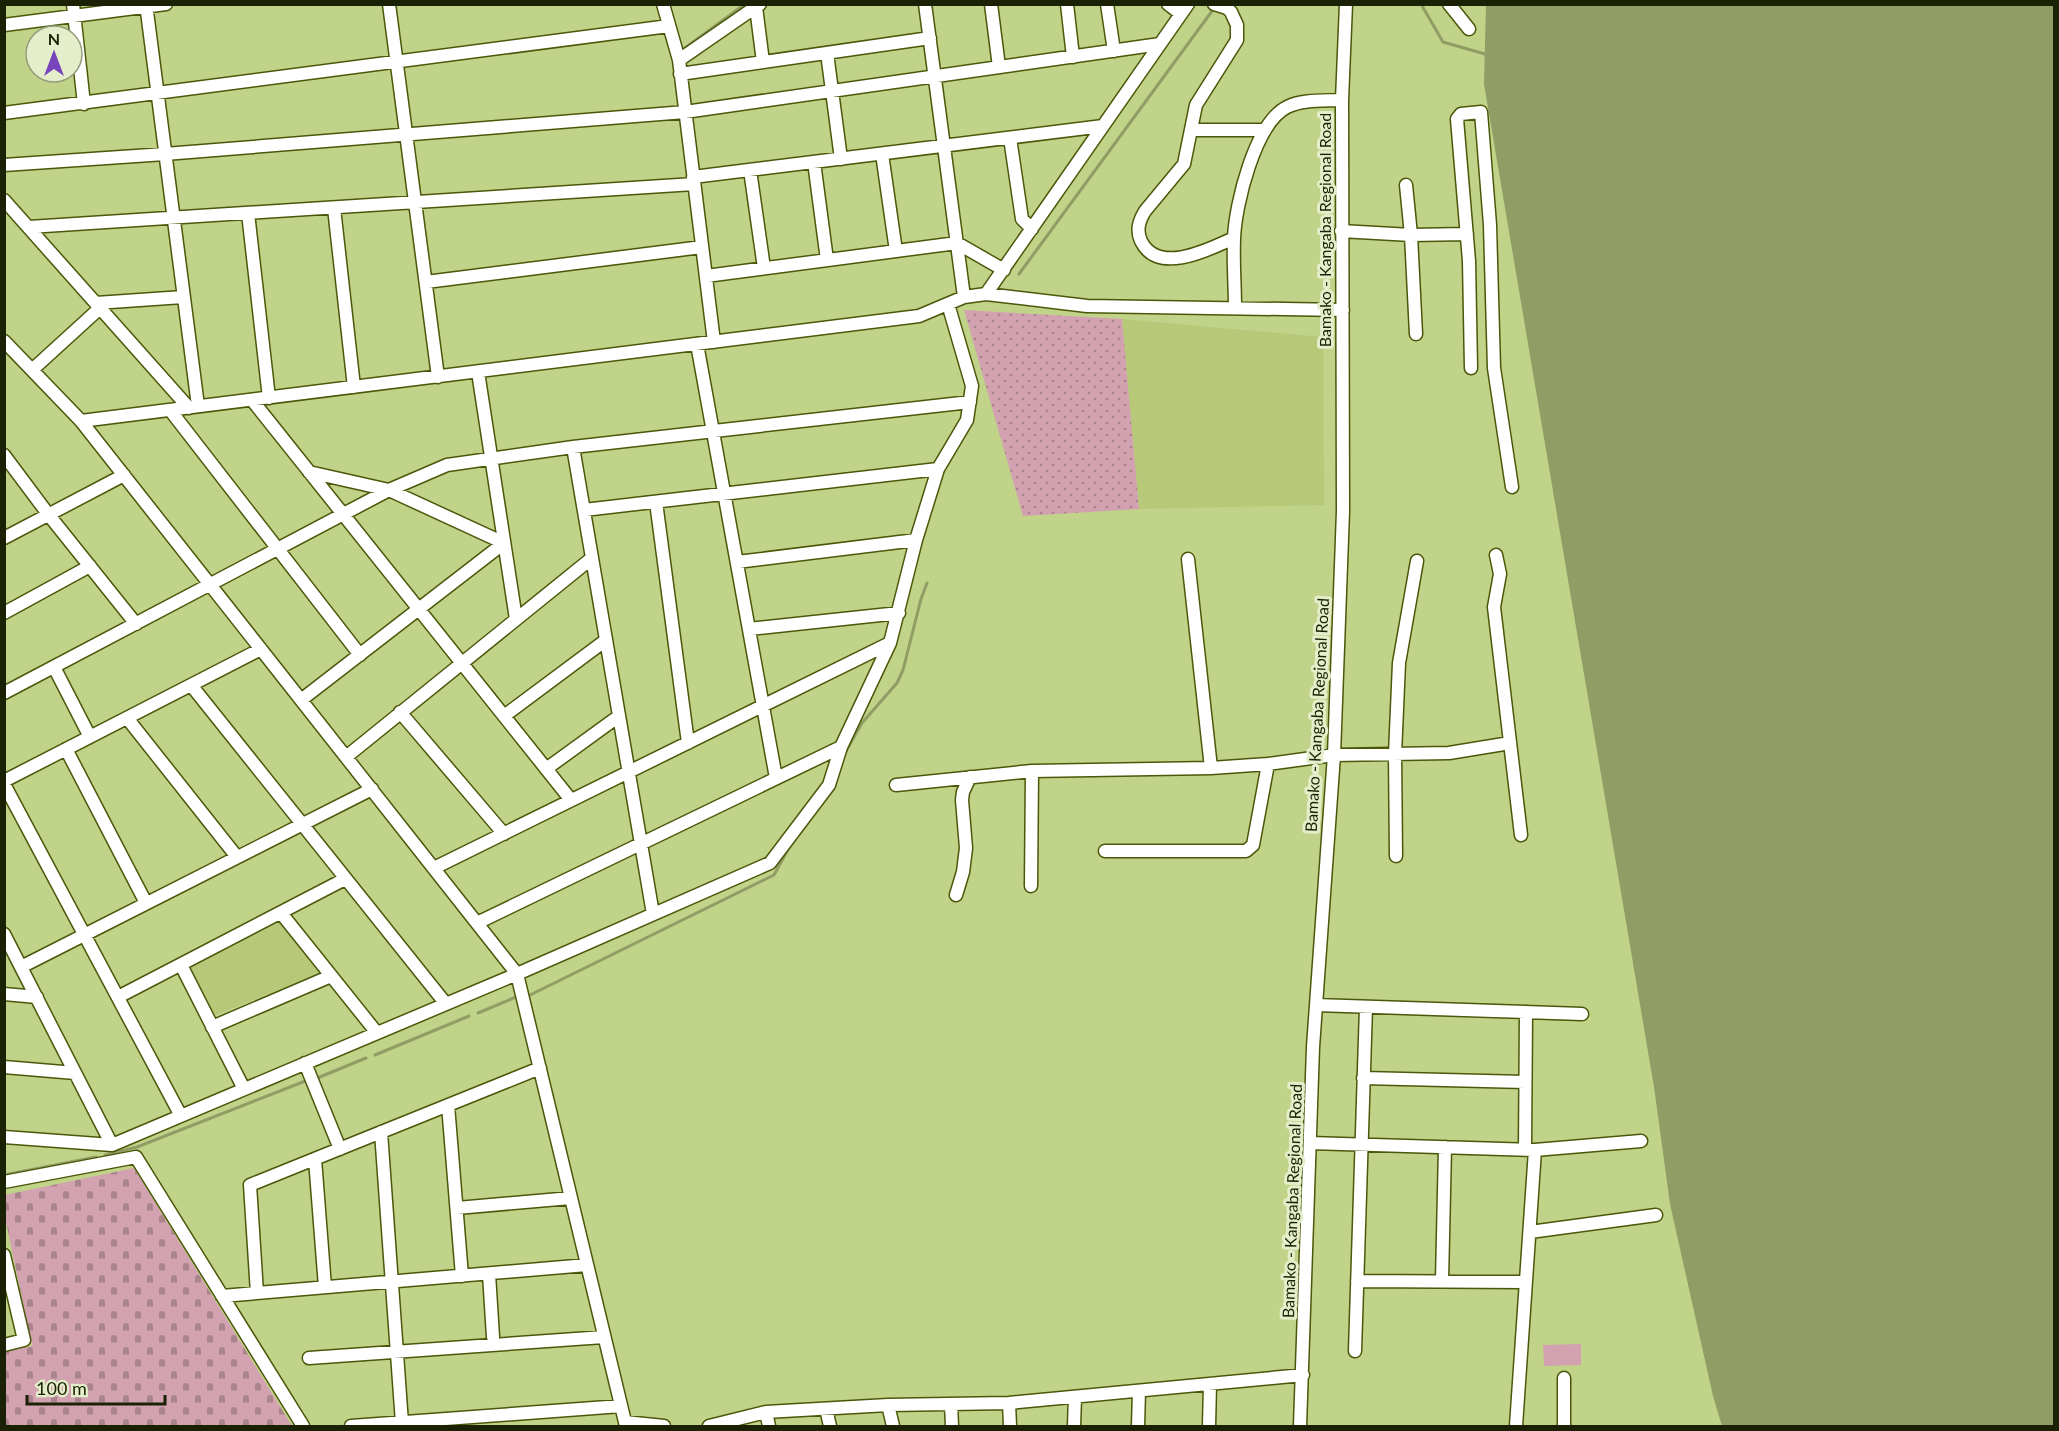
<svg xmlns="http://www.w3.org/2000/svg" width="2059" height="1431" font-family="Lato,sans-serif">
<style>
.built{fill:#b7c979}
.grass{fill:#d2a2b0}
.cemetery{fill:url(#cemetery-stones)}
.garden{fill:url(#garden-dots)}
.water{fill:#909d64}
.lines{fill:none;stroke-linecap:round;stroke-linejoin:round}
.stream{stroke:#909d64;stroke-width:3}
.minor-casing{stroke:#4b5709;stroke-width:15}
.minor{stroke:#fff;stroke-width:12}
.labels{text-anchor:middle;stroke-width:6;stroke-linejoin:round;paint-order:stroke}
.street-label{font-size:16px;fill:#1b2104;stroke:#e5eeca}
</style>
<defs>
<pattern id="cemetery-stones" width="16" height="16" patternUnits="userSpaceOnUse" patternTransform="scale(1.5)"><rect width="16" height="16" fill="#d2a2b0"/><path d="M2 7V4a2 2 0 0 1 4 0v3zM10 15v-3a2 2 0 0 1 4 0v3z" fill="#aa848d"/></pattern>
<pattern id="garden-dots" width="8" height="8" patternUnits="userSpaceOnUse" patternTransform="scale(1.5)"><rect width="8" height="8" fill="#d2a2b0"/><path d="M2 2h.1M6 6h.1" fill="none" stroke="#aa848d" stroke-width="1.8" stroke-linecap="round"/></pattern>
</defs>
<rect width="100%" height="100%" fill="#c1d289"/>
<path class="built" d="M1122,319l201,18 1,168 -185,4z
M277,920l43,53 -107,43 -24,-49z"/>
<path class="grass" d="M1581,1344v21l-37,1 -1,-21z"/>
<path class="cemetery" d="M134,1168l158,258h-287v-74l27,-6 -27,-129v-22z"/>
<path class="garden" d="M964,310l158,9 17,190 -116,7z"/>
<path class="water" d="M1486,5h568v1421h-332l-9,-30 -43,-192 -16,-117 -170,-1003z"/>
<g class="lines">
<path class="stream" d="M1421,4l22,38 42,12 2,4
M685,48l60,-44
M1019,274l196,-267
M845,753l17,-30 35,-40 6,-13 18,-71 6,-16
M530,995l244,-120 17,-31
M478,1013l38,-16
M375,1055l94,-39
M315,1079l51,-21
M105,1155l32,-8 171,-67
M4,1175l92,-18"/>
<g class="minor-casing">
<path id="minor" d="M73,4l11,100
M146,4l52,402
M389,4l49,373
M663,4l16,56 35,282
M925,4l39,293
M991,4l8,63
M1067,4l6,53
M1107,4l7,47
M1168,4l13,10
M1214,4l13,4 4,4 6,13v15l-41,65 -12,59 -39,47c-6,10 -9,19 -4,30 17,35 69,8 93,-3
M1449,4l20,25
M756,7l7,55
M4,25l162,-21
M827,53l14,106
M679,60l81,-56
M680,74l250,-36
M4,113l665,-87
M1191,130h73
M1010,138l12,81 10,10
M882,154l14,97
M814,162l13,98
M4,165l161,-11 520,-42 475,-68
M750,170l14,98
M693,177l410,-51
M1406,185l5,50 56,-1
M4,200l185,208
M334,208l20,179
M248,213l21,185
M29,227l665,-43
M1341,231l70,4 5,99
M706,276l251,-33 47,27
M426,282l276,-35
M986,294l202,-290
M96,303l87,-6
M1235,308c0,-23 -2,-46 -1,-69 1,-34 21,-116 53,-132 16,-8 37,-6 55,-7
M4,341l77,80 436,553 109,452
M697,344l79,434
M1471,368l-2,-107 -12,-142 4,-5 20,-2 9,113 4,143 18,119
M32,370l68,-62
M478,372l38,247
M252,400l319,400
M170,410l190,245
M81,421l838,-105 45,-19 22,-3 101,12 256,4
M573,447l80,467
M4,455l44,59 88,110
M656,502l32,241
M584,510l354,-41
M4,538l120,-63
M1496,555l4,19 -6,33 27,228
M1188,559l23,209
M737,562l179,-22
M4,613l86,-47
M749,629l150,-16
M54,667l36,70
M191,685l255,319
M4,693l385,-203 58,-25 126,-18 397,-45
M301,700l203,-157 -115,-53 -80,-18
M400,712l104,122
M504,716l102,-76
M127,718l110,139
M66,749l80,154
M346,757l246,-199
M546,769l73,-53
M4,781l257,-132
M4,784l177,332
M896,785l136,-14 179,-3 57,-4 66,-9 115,-2 61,-10
M1105,851h141l7,-6 15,-81
M1396,856l-1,-102 4,-91 18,-102
M434,868l456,-225
M1031,886l1,-115
M956,895l7,-23 3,-24 -4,-48 1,-8 7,-15
M281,913l96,120
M477,923l364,-176
M4,934l108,211
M181,965l63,124
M21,967l351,-178
M4,994l33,3
M118,997l227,-118
M1316,1005l266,9
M212,1027l119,-51
M305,1063l35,86
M4,1067l71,6
M1363,1078l162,4
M448,1105l14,171
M381,1132l21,291
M4,1137l108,8 405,-171 253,-111 59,-78 12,-38 49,-104 26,-103 22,-71 29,-49 5,-34 -24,-82
M1310,1143l225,7 106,-9
M1525,1149l1,-137
M315,1159l10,128
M4,1182l132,-25 167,269
M457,1208l114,-10
M1530,1232l126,-17
M4,1255l20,85 -20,5
M489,1274l4,63
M1357,1281l169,1
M1442,1281l3,-134
M257,1293l-7,-108 290,-117
M222,1296l365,-31
M1355,1351l11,-344
M309,1358l295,-21
M1009,1403l1,23
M951,1404l1,22
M888,1405l5,21
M826,1409l4,17
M766,1412l3,14
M625,1422l39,4
M351,1426l270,-20
M709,1426l57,-14 122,-7 121,-2 294,-28
M1074,1426l1,-29
M1138,1426l1,-35
M1209,1426l1,-42
M1300,1426l13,-379 21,-292 9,-244 -1,-411 4,-96
M1516,1426l19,-276
M1564,1426v-48"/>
</g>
<use href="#minor" class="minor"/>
</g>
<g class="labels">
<g class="street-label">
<text transform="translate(1325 230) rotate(-90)" y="6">Bamako - Kangaba Regional Road</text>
<text transform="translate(1317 715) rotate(-87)" y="6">Bamako - Kangaba Regional Road</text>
<text transform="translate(1292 1201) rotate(-88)" y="6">Bamako - Kangaba Regional Road</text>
</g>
</g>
<rect width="2059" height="1431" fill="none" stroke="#1b2104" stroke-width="12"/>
<g transform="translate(54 54)"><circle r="28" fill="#e5eeca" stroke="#949c7b" stroke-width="1.5"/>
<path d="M0-4.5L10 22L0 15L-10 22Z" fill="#7744bc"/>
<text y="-9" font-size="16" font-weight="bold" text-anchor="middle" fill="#1b2104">N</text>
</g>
<path d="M27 1395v9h138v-9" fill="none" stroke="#1b2104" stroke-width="3"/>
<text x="36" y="1395" font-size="18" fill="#1b2104" stroke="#e5eeca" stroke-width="4.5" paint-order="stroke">100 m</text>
</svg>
